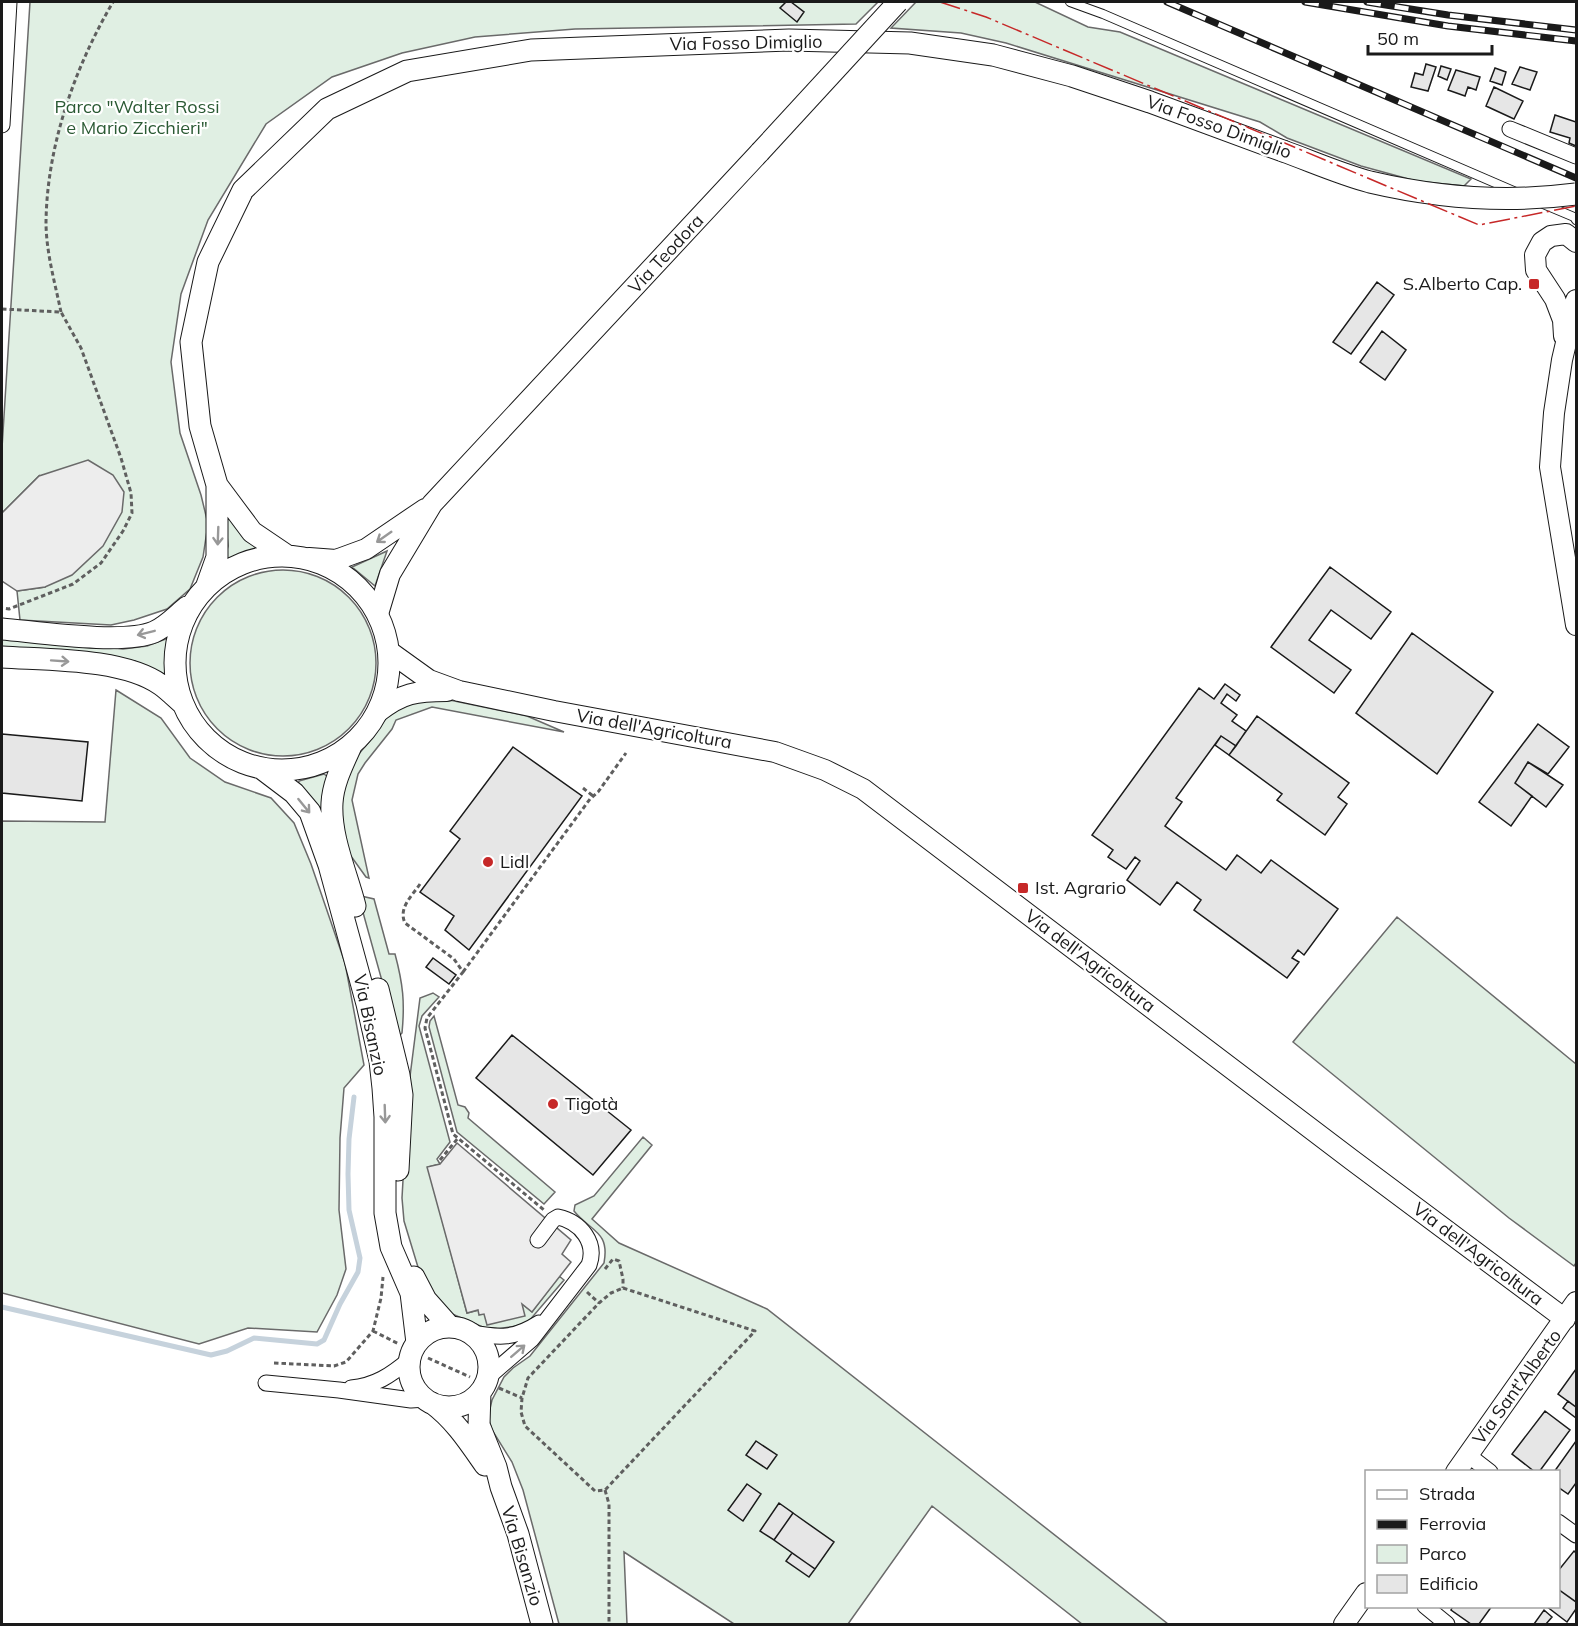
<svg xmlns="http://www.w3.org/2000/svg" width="1578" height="1626" font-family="Mulish,sans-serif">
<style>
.green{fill:#e0efe3;stroke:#6a6a6a;stroke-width:1.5}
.parking{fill:#ededed;stroke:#6a6a6a;stroke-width:1.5}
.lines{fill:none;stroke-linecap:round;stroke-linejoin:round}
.stream{stroke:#c6d2dc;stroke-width:5}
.building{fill:#e6e6e6;stroke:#1a1a1a;stroke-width:1.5}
.service-casing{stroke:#1a1a1a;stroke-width:10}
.minor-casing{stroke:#1a1a1a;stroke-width:17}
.tertiary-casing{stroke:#1a1a1a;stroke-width:22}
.secondary-casing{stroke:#1a1a1a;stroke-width:23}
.path{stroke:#5f5f5f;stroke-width:3;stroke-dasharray:4.5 3;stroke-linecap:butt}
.service{stroke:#fff;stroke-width:8}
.minor{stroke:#fff;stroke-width:15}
.tertiary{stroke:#fff;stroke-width:20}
.secondary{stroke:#fff;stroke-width:21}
.rail-casing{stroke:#1a1a1a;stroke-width:7}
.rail{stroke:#fff;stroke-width:4.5;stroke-dasharray:14;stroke-linecap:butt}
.tertiary-bridge-casing{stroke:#1a1a1a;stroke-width:22;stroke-linecap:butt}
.secondary-bridge-casing{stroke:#1a1a1a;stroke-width:23;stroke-linecap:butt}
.tertiary-bridge{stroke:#fff;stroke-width:20}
.secondary-bridge{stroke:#fff;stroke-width:21}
.power{stroke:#c62828;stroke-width:1.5;stroke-dasharray:21 4.5 3 4.5;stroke-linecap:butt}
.oneway{stroke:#989898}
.poi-dot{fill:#c62828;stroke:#fff;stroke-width:2}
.labels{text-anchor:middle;stroke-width:4.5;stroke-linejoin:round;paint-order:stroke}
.street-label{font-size:18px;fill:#1a1a1a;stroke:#fff}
.park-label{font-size:18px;fill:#2b5a34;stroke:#fff}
.poi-label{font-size:18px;fill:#1a1a1a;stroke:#fff;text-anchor:start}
</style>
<rect width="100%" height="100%" fill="#fff"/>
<path class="green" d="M30,2h848l-22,22 -281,5 -100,8 -73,16 -70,24 -66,47 -58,96 -27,74 -10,68 9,71 21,62 7,29 -5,33 -13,32 -23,20 -33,11 -23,5 -91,-5 -3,-29 28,-4 -6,-111 -37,37v-65z
M916,2h119l53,25 32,5 351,147 -7,7 -48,-5 -55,-15 -74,-28 -27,-16 -254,-79 -45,-10 -70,-5z
M225,513l41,37 -13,2 -30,14 5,-20z
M387,551l-12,35 -23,-19z
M190 663a93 93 0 1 1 186 0a93 93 0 1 1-186 0Z
M171,637l-6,40 -30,-16 -133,-11v-11l121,10 24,-3z
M116,690l45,28 29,40 35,24 46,16 23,25 17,41 34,99 19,102 -20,23 -4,50 -1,72 7,59 -9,26 -20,37 -69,-4 -49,16 -197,-51v-472l103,1z
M440,698l87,18 37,16 -132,-25 -36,13 -4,9 -27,34 -7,11 -6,26 17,78 -3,-1 -18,-25 -8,-36 3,-30 14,-30 17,-20 13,-20 11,-10z
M324,774l4,3 -4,33 -5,2 -21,-27 1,-4z
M361,896l13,3 15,55h6c8,30 10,48 7,79l-2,2h-3l-38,-137z
M1397,917l179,147v199l-2,3 -65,-48 -216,-176z
M433,993l6,4 -17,19 -3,10 31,116 -13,17 3,5 -12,3 39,146 12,-3 5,3 40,2 -3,-12 11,9 27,-36 5,4 -35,41 -12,5 -21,3 -11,-1 -40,-17 -24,-34 -17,-56 -2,-23 6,-106 12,-94z
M434,1016l24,89 7,2 4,6 -1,5 87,74 -11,12 -87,-72 -28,-105 1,-6z
M643,1137l9,8 -60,74 27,24 148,66 401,315h-86l-150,-118 -84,118h-114l-110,-72 3,72h-68l-36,-134 -11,-28 -20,-32 -4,-13 4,-17 12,-23 9,-9 17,-12 74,-93c6,-32 -13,-31 -30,-52l1,-6 19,-9z"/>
<path class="parking" d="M88,460l25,15 11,17 -2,20 -19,34 -31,29 -27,12 -28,4 -15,-10v-68l37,-37z
M457,1143l114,97 -9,14 9,8 -39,50 -10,-8 3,12 -38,9 -3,-11 -5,1 -1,-5 -11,3 -40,-146 13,-3z"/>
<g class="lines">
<path class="stream" d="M2,1307l209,48 16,-4 27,-13 63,6 7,-4 16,-36 18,-32 2,-14 -11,-48 -1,-36 1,-35 5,-42"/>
</g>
<path class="building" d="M786,2h5l13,10 -7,10 -17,-14z
M1426,64l10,3 -8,24 -17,-4 4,-14 8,2z
M1441,66l10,3 -4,11 -9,-4z
M1520,67l17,5 -7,18 -18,-6z
M1495,68l11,4 -4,13 -12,-4z
M1456,70l24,7 -4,13 -8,-3 -3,9 -17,-6z
M1494,87l29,14 -9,18 -28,-13z
M1555,115l21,7v24l-7,-3 1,-5 -20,-6z
M1377,282l17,13 -43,59 -18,-12z
M1382,331l24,19 -21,30 -25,-18z
M1330,567l61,45 -20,27 -40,-29 -22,30 42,30 -17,23 -63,-46z
M1412,633l81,59 -56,82 -81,-61z
M1225,684l15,11 -4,6 -9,-7 -6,9 16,12 -5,6 14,10 -10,15 -15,-10 -45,62 6,4 -17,24 61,44 11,-15 24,18 10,-13 67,49 -34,46 -6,-5 -6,8 7,4 -12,16 -93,-68 7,-10 -24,-18 -17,23 -33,-25 13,-19 -5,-4 -9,12 -18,-12 5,-7 -21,-15 107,-147 15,11z
M1257,716l92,67 -11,14 9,7 -22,31 -48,-35 5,-6 -53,-39z
M1538,724l31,23 -21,27 -20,-12 -13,21 17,13 -21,30 -32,-24z
M2,734l86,8 -6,59 -80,-8z
M1221,736l15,10 -7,9 -14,-10z
M513,747l69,49 -113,154 -24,-20 9,-14 -34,-24 40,-53 -10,-8z
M1528,762l35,23 -17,22 -31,-24z
M433,958l23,17 -7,9 -23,-17z
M512,1035l119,95 -38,45 -117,-97z
M1576,1369v38l-18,-13z
M1568,1401l8,6v11l-13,-10z
M1545,1411l25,19 -31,42h-4l-23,-18z
M756,1441l21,14 -10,14 -21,-14z
M1576,1441v42l-8,11 -10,-7v-15h-4z
M747,1484l14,10 -18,27 -15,-11z
M779,1503l14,10 -19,27 -14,-9z
M793,1513l41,29 -19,27 -41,-29z
M1574,1551l2,2v49l-18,-13v-18z
M792,1553l23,16 -6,8 -23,-16z
M1558,1589l18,13v7l-9,13 -21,-16h12z
M1453,1606h39l-13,18h-8l-20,-14z
M1544,1610l8,7 -6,7h-12z"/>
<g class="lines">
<g class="service-casing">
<path id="service" d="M1070,2l33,12 413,178
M1543,204l31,13 2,3"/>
</g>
<g class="minor-casing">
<path id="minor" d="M2,125l7,-123
M1510,129l66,27
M471,1333c29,5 43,6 68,-10
M487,1378l45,-39 57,-74c8,-22 -8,-43 -31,-48l-5,3 -15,20
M266,1383l73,7 72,10 15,-1
M351,1388c24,-2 40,-13 58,-28
M1468,1455l22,17
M1558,1522l18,13
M1425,1606l22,18"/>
</g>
<g class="tertiary-casing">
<path id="tertiary" d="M1576,300l-14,60 -8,53 -4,54 26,158
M1564,336l-1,-16 -8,-21 -19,-29 -1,-15 7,-13 9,-6 15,-2 10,8
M309,558l27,2 30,-11 59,-40
M378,614l12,-40 42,-70 328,-352
M390,652l39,28 30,11 95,20 221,41 50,18 38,19 489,371 213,159
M378,712c24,-19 38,-21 69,-21
M1456,1472l120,-170
M1344,1624l22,-31"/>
</g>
<g class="secondary-casing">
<path id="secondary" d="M217,485l35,47 34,23
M175 663a107 107 0 1 1 214 0a107 107 0 1 1-214 0Z
M207,585l10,-28v-72l-17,-59 -9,-84 17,-80 35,-72 84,-81 80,-38 124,-21 258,-10 121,3 83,12 79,21 78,26 133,49
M2,629c36,3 121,16 152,3 12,-5 23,-17 33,-25
M2,657c45,3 121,1 159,28 7,5 14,12 21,18
M351,746c-8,18 -18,37 -19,57 -2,34 15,71 23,103
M261,768l33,25 16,19 19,53 38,139 13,57 3,27 2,29v96l6,34 20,46 6,50
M378,989l21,86 3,20 -4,75
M414,1277l12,23 24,27
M409 1367a40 40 0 1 1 80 0a40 40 0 1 1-80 0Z
M480,1392l-1,33 17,42 5,20 17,47 24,90
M432,1403c22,16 37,39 53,62"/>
</g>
<path class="path" d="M2,309l59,3 20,36 40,110 10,35 1,20 -9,18 -22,32 -28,21 -64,25 -7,-1
M61,312c-6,-29 -15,-60 -15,-90 1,-77 29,-155 67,-220
M583,788l10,8
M420,884c-8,12 -22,24 -15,39l49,36 9,13 -36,46 -2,10 28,106 91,76
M463,972l127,-173 8,-7 28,-39
M440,1160l18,-22
M605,1269l8,-10 6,2 4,18v9
M623,1288l132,43 -150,159 -10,1 -70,-65 -4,-14 1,-14 6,-20 71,-75 12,-10z
M587,1292l12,11
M373,1331l26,13
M428,1358l42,19
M274,1363l60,3 12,-4 27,-31 8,-33 2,-21
M499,1388l23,10
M605,1490l4,14v120"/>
<use href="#service" class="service"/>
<use href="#minor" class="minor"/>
<use href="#tertiary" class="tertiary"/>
<use href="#secondary" class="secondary"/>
<g class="rail-casing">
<path id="rail" d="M1167,2l409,176
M1305,2l143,24 128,15
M1367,2l81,13 128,15"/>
</g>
<use href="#rail" class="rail"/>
<g class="tertiary-bridge-casing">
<path id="tertiary-bridge" d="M760,152l138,-150"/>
</g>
<g class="secondary-bridge-casing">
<path id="secondary-bridge" d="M1283,151c28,10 57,23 87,31 68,16 137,21 206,12"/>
</g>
<use href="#tertiary-bridge" class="tertiary-bridge"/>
<use href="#secondary-bridge" class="secondary-bridge"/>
<path class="power" d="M940,2l46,15 493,208 97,-19"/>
</g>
<defs><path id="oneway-shaft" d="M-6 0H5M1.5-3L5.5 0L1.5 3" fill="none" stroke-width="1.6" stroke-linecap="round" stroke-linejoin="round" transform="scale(1.5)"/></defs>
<g class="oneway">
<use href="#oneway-shaft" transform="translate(218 536) rotate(92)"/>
<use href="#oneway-shaft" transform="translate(384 537) rotate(145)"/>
<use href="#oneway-shaft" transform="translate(146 633) rotate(166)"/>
<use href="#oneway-shaft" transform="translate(60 661) rotate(4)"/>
<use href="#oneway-shaft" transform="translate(304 806) rotate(51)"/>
<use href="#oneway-shaft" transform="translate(385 1114) rotate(88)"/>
<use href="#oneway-shaft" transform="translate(518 1351) rotate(-41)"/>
</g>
<g class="poi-dot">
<rect x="1528" y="278" width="12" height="12" rx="3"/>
<circle cx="488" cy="862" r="6"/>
<rect x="1017" y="882" width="12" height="12" rx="3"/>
<circle cx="553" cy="1104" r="6"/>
</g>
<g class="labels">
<g class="street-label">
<text transform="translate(746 43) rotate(-1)" y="6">Via Fosso Dimiglio</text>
<text transform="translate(1219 127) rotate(20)" y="6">Via Fosso Dimiglio</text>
<text transform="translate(666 254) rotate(-47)" y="6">Via Teodora</text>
<text transform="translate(654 729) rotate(10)" y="6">Via dell'Agricoltura</text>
<text transform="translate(1090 961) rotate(37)" y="6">Via dell'Agricoltura</text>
<text transform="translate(370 1025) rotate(78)" y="6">Via Bisanzio</text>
<text transform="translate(1478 1254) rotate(37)" y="6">Via dell'Agricoltura</text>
<text transform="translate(1517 1387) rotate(-54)" y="6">Via Sant'Alberto</text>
<text transform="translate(522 1556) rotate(73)" y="6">Via Bisanzio</text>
</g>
<g class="park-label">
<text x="137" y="113">Parco "Walter Rossi<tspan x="137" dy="21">e Mario Zicchieri"</tspan></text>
</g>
<g class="poi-label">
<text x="1522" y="290" text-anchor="end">S.Alberto Cap.</text>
<text x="500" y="868">Lidl</text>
<text x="1035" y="894">Ist. Agrario</text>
<text x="565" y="1110">Tigotà</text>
</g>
</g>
<rect width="1578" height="1626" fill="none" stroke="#1a1a1a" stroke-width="6"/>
<rect x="1365" y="1470" width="195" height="138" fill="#ffffff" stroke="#a3a3a3" stroke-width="1.5"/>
<rect x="1377" y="1490" width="30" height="9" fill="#ffffff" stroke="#a3a3a3" stroke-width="1.5"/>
<text x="1419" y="1500" font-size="18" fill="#1a1a1a">Strada</text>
<rect x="1377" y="1520" width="30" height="9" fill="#1a1a1a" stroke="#a3a3a3" stroke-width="1.5"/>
<text x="1419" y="1530" font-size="18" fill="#1a1a1a">Ferrovia</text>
<rect x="1377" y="1545" width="30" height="18" fill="#e0efe3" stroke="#a3a3a3" stroke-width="1.5"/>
<text x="1419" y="1560" font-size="18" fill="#1a1a1a">Parco</text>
<rect x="1377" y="1575" width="30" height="18" fill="#e6e6e6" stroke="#a3a3a3" stroke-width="1.5"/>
<text x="1419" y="1590" font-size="18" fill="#1a1a1a">Edificio</text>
<path d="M1368 45v9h124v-9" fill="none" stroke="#1a1a1a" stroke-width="3"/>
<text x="1377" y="45" font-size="18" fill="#1a1a1a" stroke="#ffffff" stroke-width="4.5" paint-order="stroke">50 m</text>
</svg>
